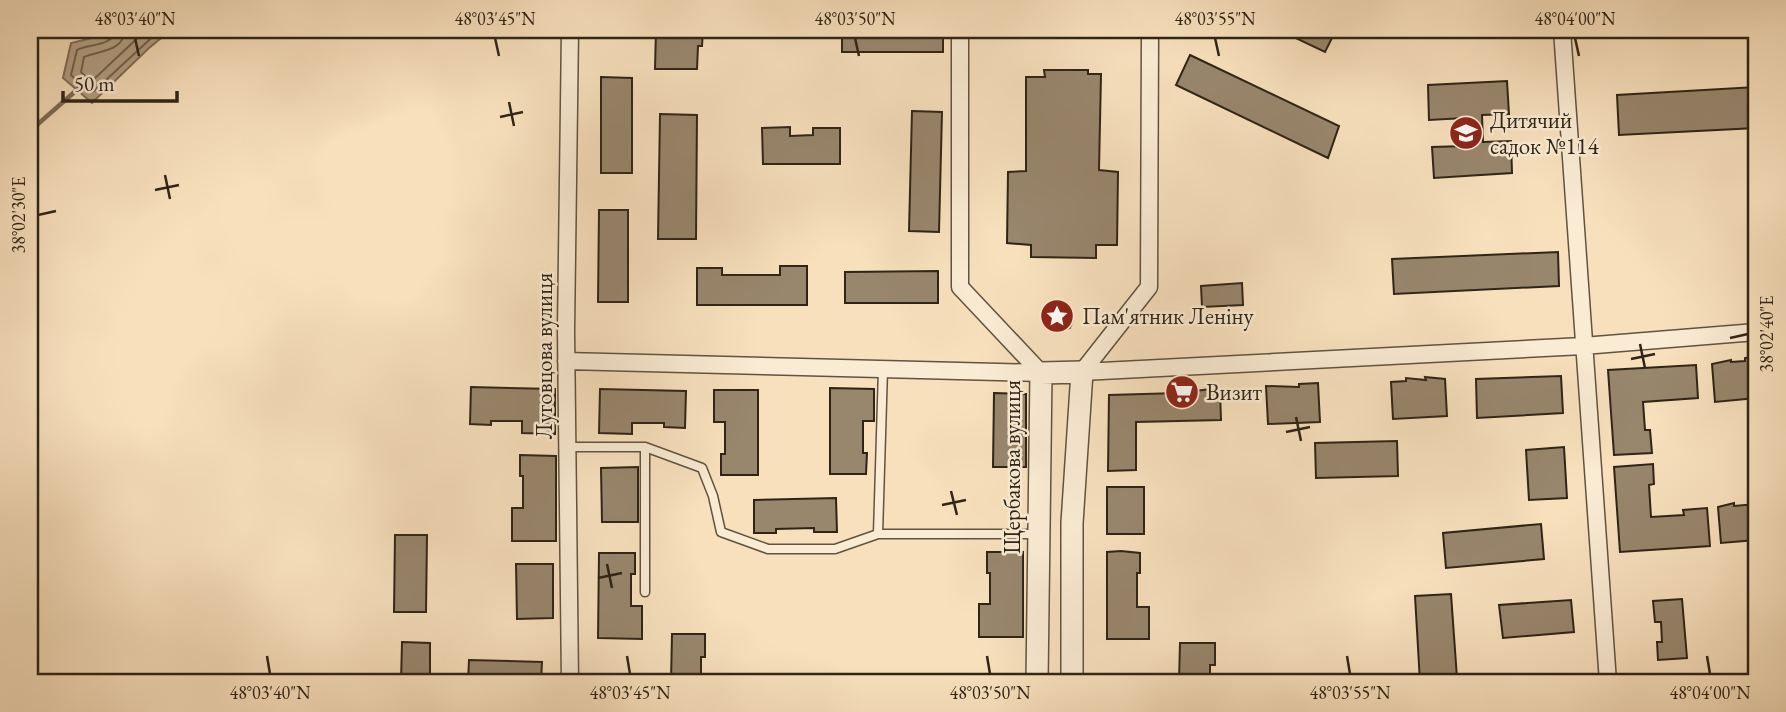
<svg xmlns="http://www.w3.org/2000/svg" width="1786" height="712" font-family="'EB Garamond',serif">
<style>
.green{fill:#d6c0a1;stroke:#82725c;stroke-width:2}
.water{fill:#b4a085;stroke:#7f6e59;stroke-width:2}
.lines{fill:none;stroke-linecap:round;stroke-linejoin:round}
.shore{stroke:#72624e;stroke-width:2}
.stream{stroke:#7f6e59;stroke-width:4.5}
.building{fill:#98866d;stroke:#2f2417;stroke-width:2}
.service-casing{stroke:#615340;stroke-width:11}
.minor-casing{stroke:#615340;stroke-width:19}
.tertiary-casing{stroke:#615340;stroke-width:24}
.service{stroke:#faebd4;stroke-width:8}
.minor{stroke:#faebd4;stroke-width:16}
.tertiary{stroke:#faebd4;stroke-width:21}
.ticks{fill:none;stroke:#2f2417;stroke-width:2.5}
.labels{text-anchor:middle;stroke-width:5;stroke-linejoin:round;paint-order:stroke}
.poi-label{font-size:23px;fill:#2f2417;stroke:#faebd4;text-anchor:start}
.street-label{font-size:23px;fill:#2f2417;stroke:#faebd4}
.neatline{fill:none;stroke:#2f2417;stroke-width:2.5}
.ticks-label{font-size:18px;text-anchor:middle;fill:#2f2417}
</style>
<rect width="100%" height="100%" fill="#f8e0bd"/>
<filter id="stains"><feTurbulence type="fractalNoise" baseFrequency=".00286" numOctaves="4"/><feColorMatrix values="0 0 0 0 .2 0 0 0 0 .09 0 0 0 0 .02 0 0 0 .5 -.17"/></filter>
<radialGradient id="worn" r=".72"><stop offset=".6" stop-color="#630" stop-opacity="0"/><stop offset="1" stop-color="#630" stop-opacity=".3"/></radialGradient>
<path class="green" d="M1050,303l13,2 7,4 3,11 -3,8 -6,1 -18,-6 -4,-9z"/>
<path class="water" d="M111,30h60l-22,18 -57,55 -29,-25 8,-35 37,-9z"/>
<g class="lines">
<path class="shore" d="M116,30c-3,16 -27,14 -39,20l-6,25 19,17 4,-1 66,-61
M125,30c-2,22 -25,20 -41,27l-3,15 8,8h4l53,-50"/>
<path class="stream" d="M30,131l49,-43"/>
</g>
<path class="building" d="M656,30h47l-1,16h-4l-1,23h-42z
M842,30h101v22h-101z
M1279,30h57l-11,22z
M1190,55l149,71 -11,32 -152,-73z
M1044,70h44v4h13l-2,96 19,2 -1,73h-21v13l-65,-1v-12l-24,-2 1,-71 18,-1v-94h19z
M601,77l31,1v95h-31z
M1507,81l2,33 -27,1 1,27 28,-1 1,32 -78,5 -2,-31 35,-1 -2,-28 -36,2 -1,-35z
M1756,87v41l-137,7 -2,-40z
M912,111l30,1 -3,120 -30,-1z
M660,114l37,1 -1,124h-38z
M790,127v9l23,-1v-7h27v36h-77l-1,-36z
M599,210h29v92h-30z
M1558,252l1,34 -165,8 -2,-35z
M780,266h27v39h-110v-37h25v7h58z
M938,271v32h-93v-31z
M1242,283l1,22 -41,2 -1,-21z
M1751,357v3h5v38l-41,4 -3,-38 19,-4v2l14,-1v-3z
M1696,365l2,33 -55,4 2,28h5l2,23 -38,2 -6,-85z
M1561,376l2,37 -86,5 -1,-39z
M1425,377l20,2 2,37 -54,3 -2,-37 15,-1v-3l20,2z
M1318,383l2,39 -52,2 -2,-38 33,1v-3z
M471,387l84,2v45l-33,-1v-12h-31v4l-21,-1z
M830,388l44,1v32h-11v32h4l-1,21h-36z
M600,389l86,2 -1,37 -21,-1v-4h-32v11l-33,-1z
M1187,389l1,3 23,-3v2h9l1,29 -85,2v48l-28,1 1,-76 70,-2v-3z
M714,390h44v85h-37v-21h4v-32h-11z
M994,393l32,1v73h-33z
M1397,441l1,35 -82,2 -1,-35z
M1564,447l3,51 -38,2 -3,-50z
M520,455l36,1v85h-44v-33h11v-32h-3z
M1653,464l1,20 -5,1 2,32 33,-2 -1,-5 24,-2 3,38 -90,6 -6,-85z
M638,467v55h-36l-1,-54z
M1107,487h37v47h-37z
M836,498l1,34h-23v-4l-38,1v4h-22v-33z
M1734,503v3l22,-2v36l-35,3 -3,-36z
M1541,524l3,35 -98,9 -3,-35z
M395,535h32l-1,77h-32z
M1121,551l19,2v20h-3v34h12v32h-42v-87z
M987,552h36v85h-44v-33h11v-31h-3z
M599,553h36v21h-4v32h11v33l-44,-1z
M516,564h37v54l-36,1z
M1451,594l6,84 -2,4h-35l-5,-86z
M1682,599l5,59 -29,2 -1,-18h5l-1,-20h-6l-2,-21z
M1571,600l3,32 -71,6 -4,-33z
M672,634h33v23h-4v25h-30z
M402,642l28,1v39h-29z
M1180,643h35v22h-5v17h-31z
M469,660l73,2 -1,20h-73z"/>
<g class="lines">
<g class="service-casing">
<path id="service" d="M567,447h78l57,21 11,28 8,36 47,17h67l43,-15h160
M878,534l5,-165
M645,592v-145"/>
</g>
<g class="minor-casing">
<path id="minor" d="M960,30v257l81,86
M1562,30l46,652
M566,361l475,12
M1082,372l501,-26 173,-14
M1082,372l67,-85 1,-257
M570,682l-4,-352 4,-300"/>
</g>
<g class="tertiary-casing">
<path id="tertiary" d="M1037,682l4,-309 41,-1 -10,151v159"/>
</g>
<use href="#service" class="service"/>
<use href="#minor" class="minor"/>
<use href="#tertiary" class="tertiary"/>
</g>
<path class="ticks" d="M135,38l4,18M495,38l4,18M855,38l4,18M1215,38l4,18M1575,38l4,18M509,102l5,24M500,117l23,-5M165,175l5,24M155,190l24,-5M38,215l18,-4M1730,338l18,-4M1640,344l5,24M1631,359l24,-5M1296,417l5,24M1286,432l24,-5M951,491l6,24M942,505l24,-5M607,564l5,24M598,578l24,-5M267,656l3,18M627,656l3,18M987,656l3,18M1347,656l3,18M1707,656l3,18"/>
<defs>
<g id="school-disc" transform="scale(1.75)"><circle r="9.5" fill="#8f2418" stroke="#faebd4"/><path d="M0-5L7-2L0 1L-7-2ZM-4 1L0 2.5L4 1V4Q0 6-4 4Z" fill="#fff"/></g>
<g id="sight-disc" transform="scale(1.75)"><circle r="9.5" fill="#8f2418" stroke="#faebd4"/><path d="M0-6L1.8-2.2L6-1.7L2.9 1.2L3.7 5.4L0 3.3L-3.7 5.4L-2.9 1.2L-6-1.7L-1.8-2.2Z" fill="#fff"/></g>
<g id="supermarket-disc" transform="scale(1.75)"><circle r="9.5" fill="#8f2418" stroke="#faebd4"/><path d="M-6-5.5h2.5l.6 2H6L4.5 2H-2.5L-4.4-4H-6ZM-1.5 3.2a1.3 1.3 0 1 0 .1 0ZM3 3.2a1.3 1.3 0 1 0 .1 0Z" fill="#fff"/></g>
</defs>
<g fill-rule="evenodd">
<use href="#school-disc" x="1466" y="133"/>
<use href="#sight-disc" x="1057" y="316"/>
<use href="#supermarket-disc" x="1182" y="392"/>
</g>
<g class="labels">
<g class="poi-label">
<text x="1490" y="128">Дитячий<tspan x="1490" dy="26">садок №114</tspan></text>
<text x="1082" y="324">Пам'ятник Леніну</text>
<text x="1206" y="400">Визит</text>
</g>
<g class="street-label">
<text transform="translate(544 356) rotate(-90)" y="8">Луговцова вулиця</text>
<text transform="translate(1012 467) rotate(-90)" y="8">Щербакова вулиця</text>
</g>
</g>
<rect width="1786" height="712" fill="none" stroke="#f8e0bd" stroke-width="77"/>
<path d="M63 91v10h114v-10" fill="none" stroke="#2f2417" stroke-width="3.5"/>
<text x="74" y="91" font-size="21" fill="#2f2417" stroke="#faebd4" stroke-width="5" paint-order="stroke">50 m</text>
<rect x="38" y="38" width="1710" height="636" class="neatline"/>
<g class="ticks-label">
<text x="135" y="25">48°03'40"N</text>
<text x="495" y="25">48°03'45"N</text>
<text x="855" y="25">48°03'50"N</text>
<text x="1215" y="25">48°03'55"N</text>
<text x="1575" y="25">48°04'00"N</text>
<text transform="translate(19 215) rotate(-90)" y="6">38°02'30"E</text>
<text transform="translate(1767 334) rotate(-90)" y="6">38°02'40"E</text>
<text x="270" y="699">48°03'40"N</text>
<text x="630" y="699">48°03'45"N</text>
<text x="990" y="699">48°03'50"N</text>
<text x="1350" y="699">48°03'55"N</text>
<text x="1710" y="699">48°04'00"N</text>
</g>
<rect width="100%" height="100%" filter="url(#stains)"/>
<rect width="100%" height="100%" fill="url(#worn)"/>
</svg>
